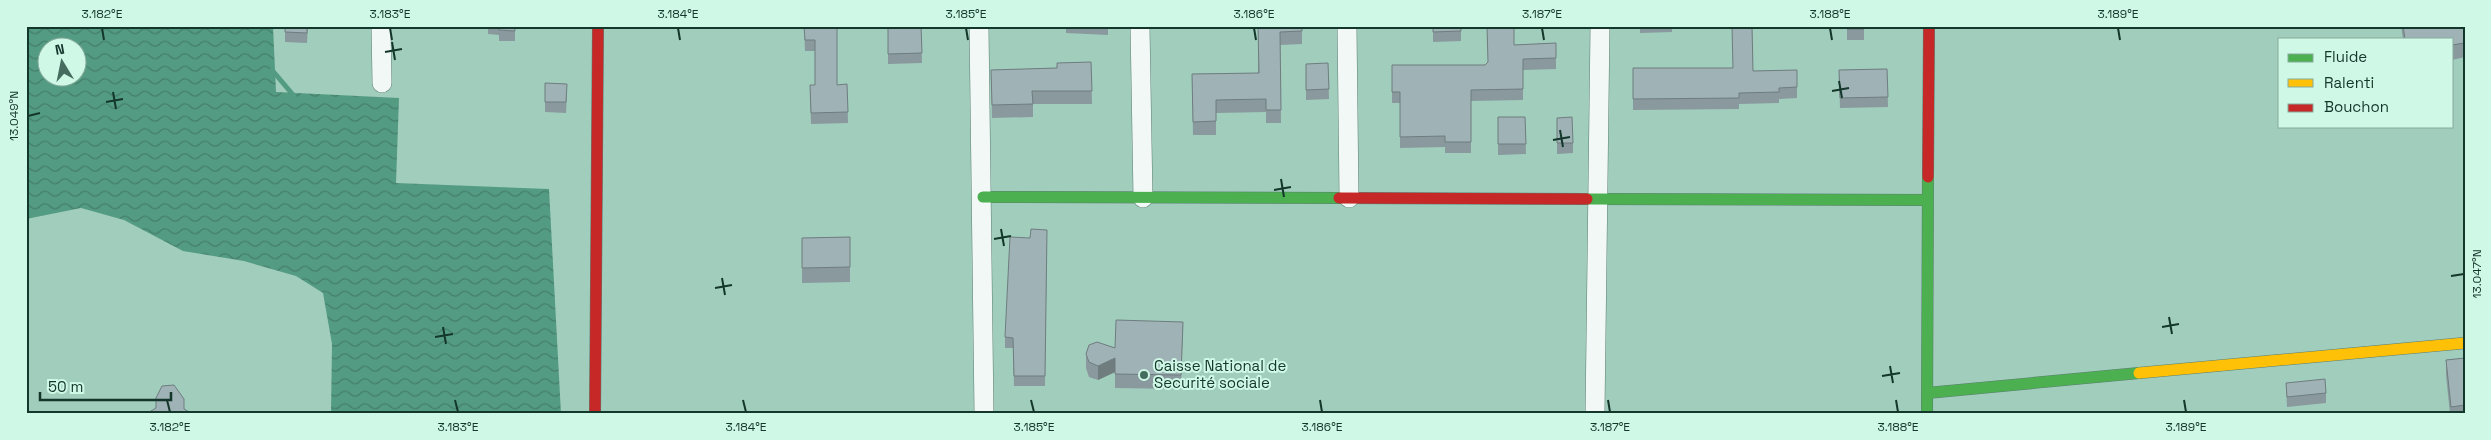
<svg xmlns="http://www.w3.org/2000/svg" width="2491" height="440" font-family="'Space Grotesk',sans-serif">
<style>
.water{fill:url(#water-waves);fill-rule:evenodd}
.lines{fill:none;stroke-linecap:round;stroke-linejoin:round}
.stream{stroke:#549b83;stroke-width:5}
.street-casing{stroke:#5c7e72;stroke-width:20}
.fast-casing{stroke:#5c7e72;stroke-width:12}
.slow-casing{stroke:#5c7e72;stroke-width:12}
.jam-casing{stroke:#5c7e72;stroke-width:12}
.street{stroke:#f1f8f5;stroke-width:19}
.fast{stroke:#4caf50;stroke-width:11}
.slow{stroke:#ffc107;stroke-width:11}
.jam{stroke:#c62828;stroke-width:11}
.wall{fill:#89999d}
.shaded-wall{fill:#6f7d7f}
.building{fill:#9fb2b6;stroke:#6f7d7f}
.ticks{fill:none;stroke:#14372b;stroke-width:2}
.poi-dot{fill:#456c5e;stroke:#d0f8e7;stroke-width:2}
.labels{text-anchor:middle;stroke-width:4;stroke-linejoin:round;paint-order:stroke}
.poi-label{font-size:15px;fill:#14372b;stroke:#d0f8e7;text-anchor:start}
.neatline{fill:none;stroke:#14372b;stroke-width:2}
.ticks-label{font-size:12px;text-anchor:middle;fill:#14372b}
</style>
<defs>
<pattern id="water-waves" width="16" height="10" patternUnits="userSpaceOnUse" patternTransform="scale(1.25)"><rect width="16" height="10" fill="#549b83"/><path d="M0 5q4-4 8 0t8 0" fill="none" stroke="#447f6b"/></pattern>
</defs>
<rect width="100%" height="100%" fill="#a0cdbc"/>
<path class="water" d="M26,26h247l3,66 123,6 -3,85 153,6 12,225h-230l1,-70 -9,-51 -27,-17 -52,-15 -61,-10 -59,-31 -43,-12 -55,11zM48,48h30v30h-30z"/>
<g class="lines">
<path class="stream" d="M272,70l22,26"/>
<g class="street-casing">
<path id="street" d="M381,26l1,57
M979,26l5,388
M1140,26l3,172
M1347,26l2,172
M1595,414l5,-388"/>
</g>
<g class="fast-casing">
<path id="fast" d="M983,197l356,1
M1587,199l341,1
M1927,393l212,-20
M1927,414l1,-237"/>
</g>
<g class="slow-casing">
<path id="slow" d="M2139,373l326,-30"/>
</g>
<g class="jam-casing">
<path id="jam" d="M1928,177l1,-151
M1339,198l248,1
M595,414l3,-388"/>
</g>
<use href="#street" class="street"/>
<use href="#fast" class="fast"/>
<use href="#slow" class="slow"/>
<use href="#jam" class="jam"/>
</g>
<path class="wall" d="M285,26h23l-1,17 -22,-1z
M488,26h27v15h-16v-6l-11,-1z
M804,26h33v59l10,-1 1,39 -37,1 -1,-39h5v-34h-10z
M888,26h33l1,37 -34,1z
M1066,26h42v9l-42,-2z
M1258,26h44v18l-22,1 1,78h-15v-11l-50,1v22h-23l-1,-61 66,-1z
M1433,26h28v15l-28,1z
M1640,26h32v6l-32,1z
M1732,26h134v1h-2v13h-17v-13l-95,2 1,42 44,-1v28l-18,1v4l-40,1v5l-106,1v-42h100z
M2401,26h64v31l-13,3v-21h-49z
M1556,43v26l-33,1v30l-52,1v52h-26v-6l-45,1v-45h-8v-38h93l29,-20z
M1091,62l1,42h-59v13l-41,1 -1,-48 66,-2z
M1328,63l1,36 -23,1v-26z
M1887,69l1,38 -48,1 -1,-38z
M545,83l22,11 -1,19 -21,-1z
M1498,117h27l1,37 -28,1z
M1557,118l16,25v10l-16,1z
M1047,230l-2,156h-31l-1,-38h-8v-11l25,-99z
M850,237v45l-48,1v-45z
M1183,322l-2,67 -66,-1v-16l-17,8 -9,-3 -3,-9v-14l29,-6z
M2465,358v56h-15l-4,-39v-15z
M2286,383l40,10v10l-39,4z"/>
<path class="shaded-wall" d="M1115,358v14l-17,8v-14z"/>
<path class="building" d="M285,26h22v7l-22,-1z
M499,26h16v5l-16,-1z
M804,26h33v59l10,-1 1,28 -37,1 -1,-28h5v-45h-10z
M888,26h33l1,27 -34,1z
M1258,26h44v5l-22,1 1,78h-15v-11l-50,1v21l-23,1 -1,-48 67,-1z
M1433,26h28v5l-28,1z
M1487,26h27v19l42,-2v15l-33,1v30l-52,1v52h-26v-6l-45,1v-45h-8v-27h93l3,-3z
M1732,26h20l1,45 44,-1v17l-18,1v4l-40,1v5l-106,1v-31h100z
M1847,26h17v3h-17z
M2403,26h62v17l-13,2v-6h-47z
M1091,62l1,29h-60l1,13 -41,1 -1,-35 66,-2v-5z
M1328,63l1,26 -23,1v-26z
M1887,69l1,28 -48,1 -1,-28z
M545,83l22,1 -1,18h-21z
M1498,117h27l1,27h-28z
M1572,117l1,26h-16v-25z
M1031,229l16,1 -2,146h-31l-1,-38 -8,-1 5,-100 20,1z
M850,237v30l-48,1v-30z
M1116,320l67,2 -2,53 -66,-1v-16l-17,8 -9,-4 -3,-8 3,-9 8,-3 18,6z
M2465,358v47l-14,2 -5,-47z
M2325,379l1,14 -39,4 -1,-14z
M174,385l10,14v10l9,5h-47l10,-6v-10l6,-12z
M1180,413l33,1h-33z"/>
<path class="ticks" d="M102,28l2,12M390,28l2,12M678,28l2,12M966,28l2,12M1254,28l2,12M1542,28l2,12M1830,28l2,12M2118,28l2,12M392,42l3,18M385,52l17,-3M1839,81l3,17M1832,91l17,-3M113,92l3,17M106,102l17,-3M28,116l12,-3M1560,130l3,17M1553,140l17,-3M1281,179l3,18M1274,190l17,-3M1001,229l3,17M994,239l17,-3M2451,276l13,-2M722,278l3,17M715,288l17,-3M2169,317l3,17M443,327l3,17M2162,327l17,-3M435,337l18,-3M1890,366l3,17M1882,376l18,-3M167,400l3,12M455,400l3,12M743,400l3,12M1031,400l3,12M1320,400l2,12M1608,400l2,12M1896,400l2,12M2184,400l2,12"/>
<circle class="poi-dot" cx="1144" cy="375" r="5"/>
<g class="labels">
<g class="poi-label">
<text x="1154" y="371">Caisse National de<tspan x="1154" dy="17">Securité sociale</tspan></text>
</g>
</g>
<rect width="2491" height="440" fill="none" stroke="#d0f8e7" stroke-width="55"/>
<rect x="2278" y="38" width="175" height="90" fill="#d0f8e7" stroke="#85ab9c"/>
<rect x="2288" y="54" width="25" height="8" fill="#4caf50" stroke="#85ab9c"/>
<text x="2324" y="62" font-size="15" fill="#14372b">Fluide</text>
<rect x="2288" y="79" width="25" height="8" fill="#ffc107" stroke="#85ab9c"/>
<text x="2324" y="88" font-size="15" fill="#14372b">Ralenti</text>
<rect x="2288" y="104" width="25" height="8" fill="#c62828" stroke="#85ab9c"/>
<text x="2324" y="112" font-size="15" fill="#14372b">Bouchon</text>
<g transform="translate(62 62) rotate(350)"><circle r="24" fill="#d0f8e7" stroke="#85ab9c"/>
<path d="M0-4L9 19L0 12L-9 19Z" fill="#456c5e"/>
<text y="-8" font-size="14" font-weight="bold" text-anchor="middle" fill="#14372b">N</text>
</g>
<path d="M40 392v8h131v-8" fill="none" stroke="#14372b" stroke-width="2.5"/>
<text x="48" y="392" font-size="15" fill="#14372b" stroke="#d0f8e7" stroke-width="4" paint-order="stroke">50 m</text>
<rect x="28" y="28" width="2436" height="384" class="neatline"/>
<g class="ticks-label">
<text x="102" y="18">3.182°E</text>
<text x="390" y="18">3.183°E</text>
<text x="678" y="18">3.184°E</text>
<text x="966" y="18">3.185°E</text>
<text x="1254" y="18">3.186°E</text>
<text x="1542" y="18">3.187°E</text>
<text x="1830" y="18">3.188°E</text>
<text x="2118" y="18">3.189°E</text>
<text transform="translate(14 116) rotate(-90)" y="4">13.049°N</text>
<text transform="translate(2477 274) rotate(-90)" y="4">13.047°N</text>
<text x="170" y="431">3.182°E</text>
<text x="458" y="431">3.183°E</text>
<text x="746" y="431">3.184°E</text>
<text x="1034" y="431">3.185°E</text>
<text x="1322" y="431">3.186°E</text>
<text x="1610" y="431">3.187°E</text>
<text x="1898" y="431">3.188°E</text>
<text x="2186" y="431">3.189°E</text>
</g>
</svg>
